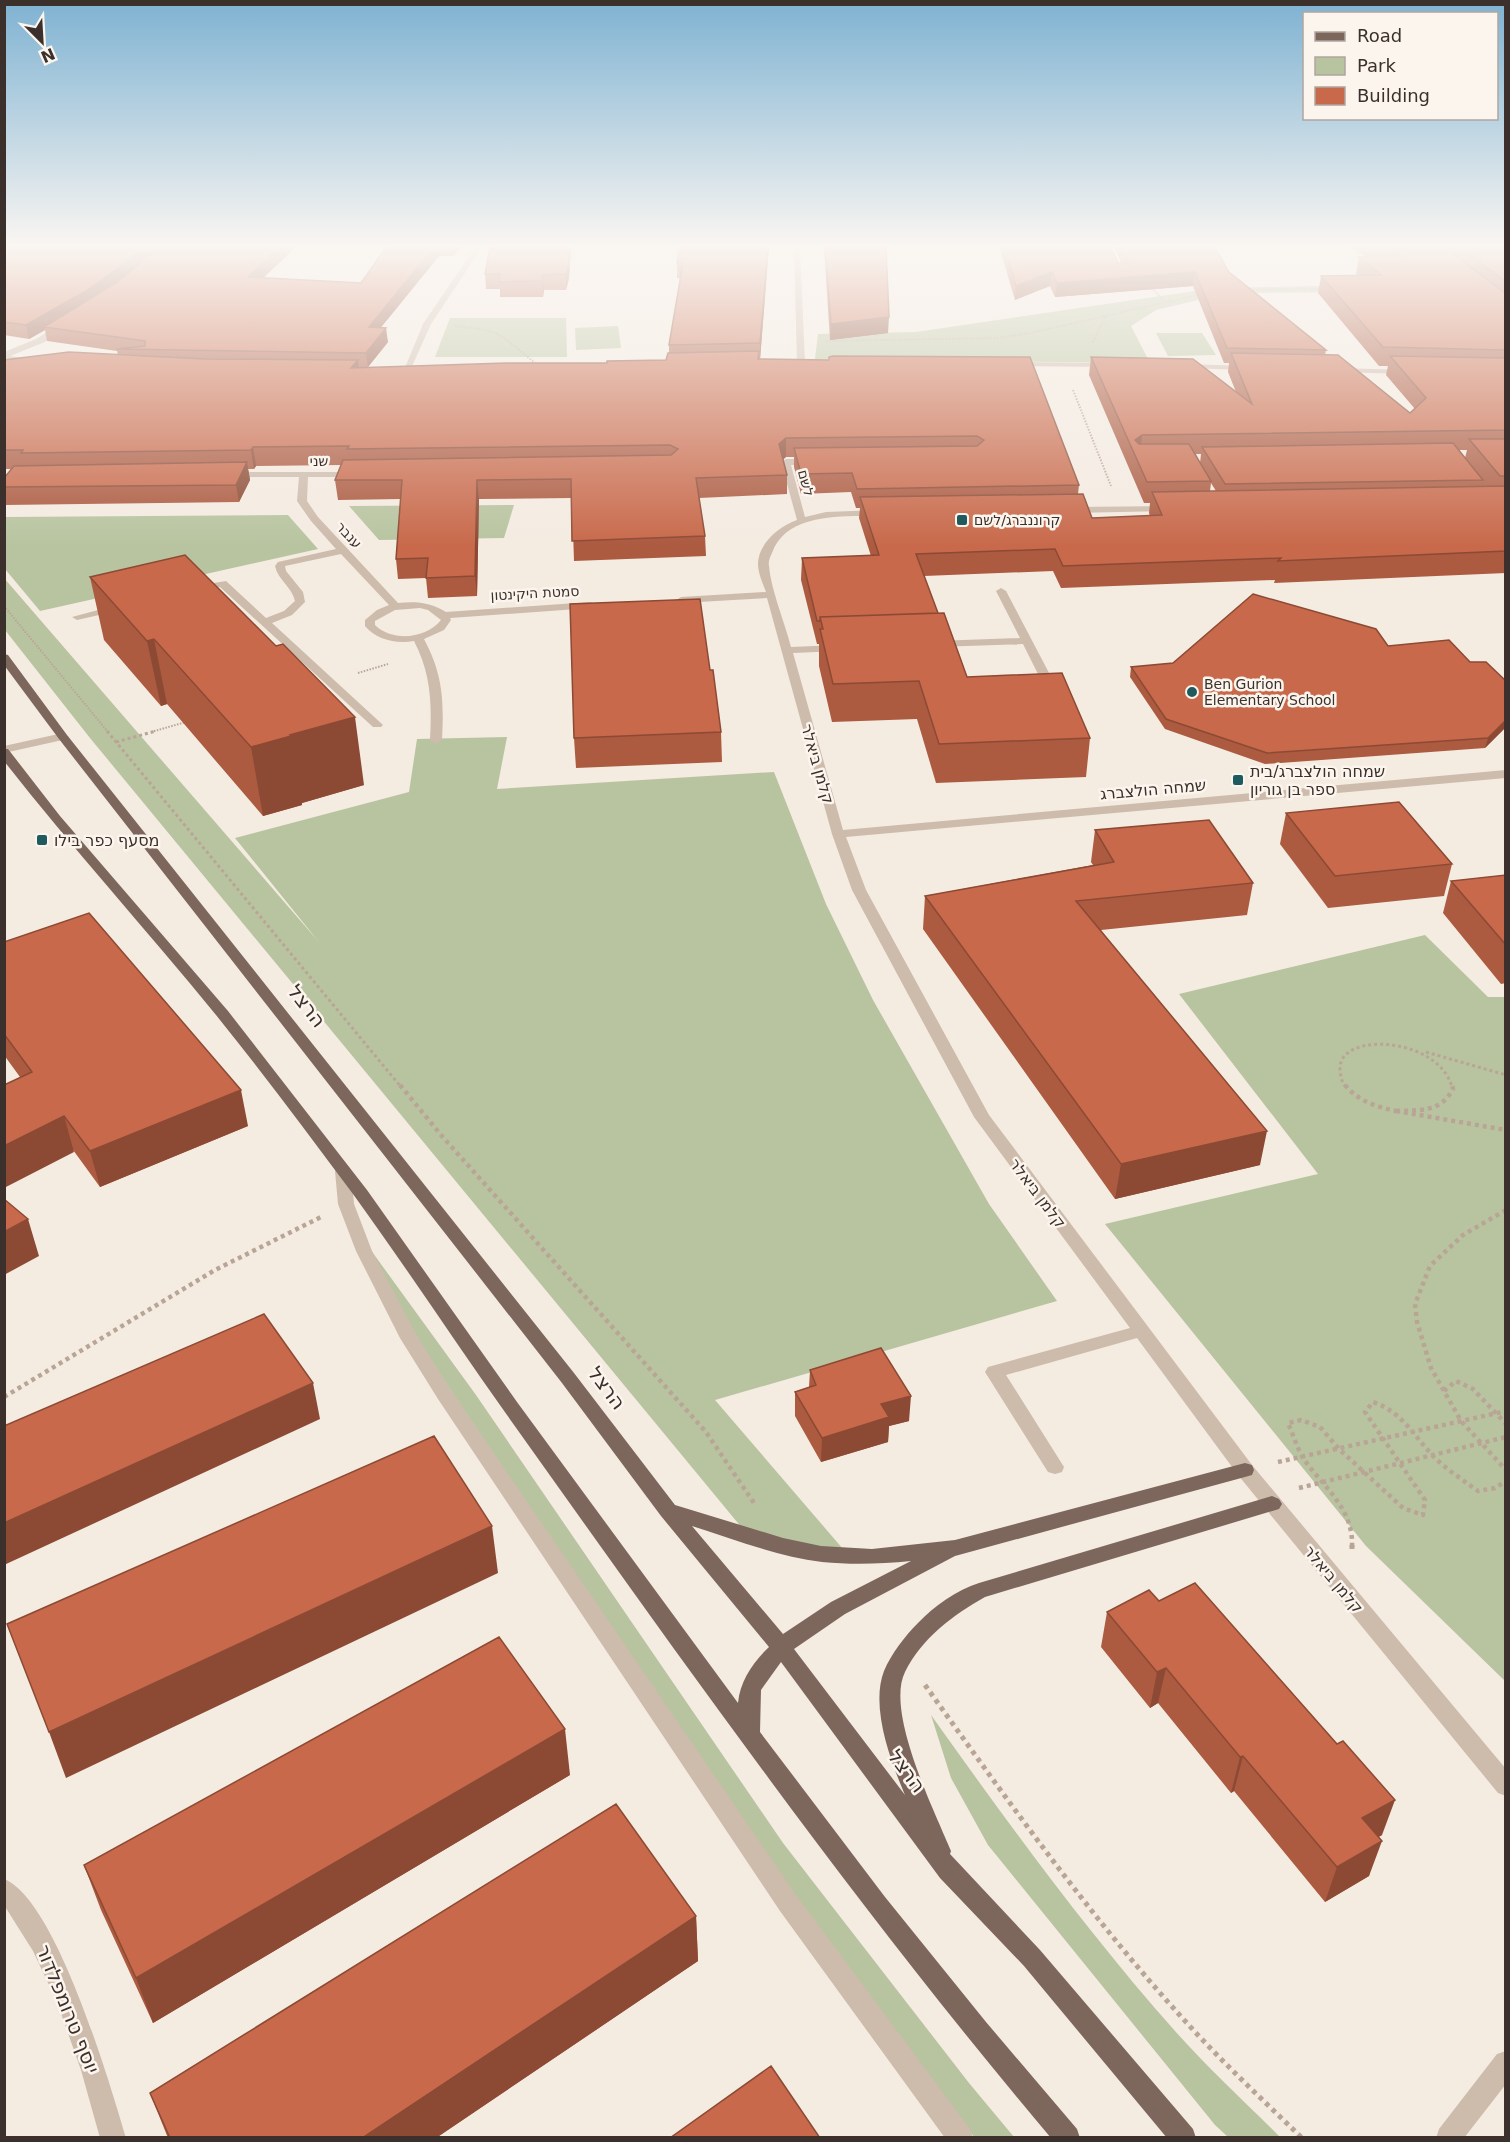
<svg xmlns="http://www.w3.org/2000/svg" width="1510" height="2142" font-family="'DejaVu Sans',Heebo,sans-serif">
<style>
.green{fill:#b8c4a0}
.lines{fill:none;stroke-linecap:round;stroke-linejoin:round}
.path-far3{stroke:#b9a596;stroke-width:2;stroke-dasharray:1.5 1.5;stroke-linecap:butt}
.path-far2{stroke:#b9a596;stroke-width:3;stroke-dasharray:3 3;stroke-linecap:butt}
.path-far1{stroke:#b9a596;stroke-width:4.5;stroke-dasharray:4 4;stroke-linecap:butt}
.path{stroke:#b9a596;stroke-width:5;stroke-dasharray:4.5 4.5;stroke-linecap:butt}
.minor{fill:#cdbbac;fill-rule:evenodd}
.major{fill:#7d675c;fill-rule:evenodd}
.wall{fill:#ac5a40;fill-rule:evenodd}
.shaded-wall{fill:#8c4a34}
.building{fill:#c8694b;stroke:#8c4a34;stroke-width:1.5}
.poi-dot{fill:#1f5a5e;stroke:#fbf5ee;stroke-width:2}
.labels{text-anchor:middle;stroke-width:5;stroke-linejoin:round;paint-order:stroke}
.far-street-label{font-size:14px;fill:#3b302b;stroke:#fbf5ee}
.far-poi-label{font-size:14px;fill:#3b302b;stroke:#fbf5ee;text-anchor:start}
.street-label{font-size:16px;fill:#3b302b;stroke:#fbf5ee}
.poi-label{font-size:16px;fill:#3b302b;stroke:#fbf5ee;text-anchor:start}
.near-street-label{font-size:20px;fill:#3b302b;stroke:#fbf5ee}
</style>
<rect width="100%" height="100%" fill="#f4ebe1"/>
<path class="green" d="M1464,283l7,8 -225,2 -48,7 -42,10 -25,16 19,37 -335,-4 3,-25 98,-2 299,-44z
M450,318h116l1,39h-132z
M618,326l3,22 -45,2 -1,-22z
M1156,333h46l14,22 -48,1z
M514,505l-10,33 -125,2 -30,-34z
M288,515l30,34 -278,62 -35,-42 -1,-52z
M4,578l314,363 -83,-103 174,-46 8,-53 90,-2 -10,52 277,-17 52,132 47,96 116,204 68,97 -342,99 134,156 -107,-28 -652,-790 -85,-108z
M1425,935l63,62h17v684l-139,-135 -261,-322 213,-50 -139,-180z
M370,1249l106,146 307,448 186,240 45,54h-40l-43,-53 -136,-186 -344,-507 -35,-55z
M931,1715c77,108 155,216 244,316 33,37 70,71 105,106h-52l-13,-12 -227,-280 -37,-67z"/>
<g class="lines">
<path class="path-far3" d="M1150,286l14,15
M1247,290l74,-1
M455,326c12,2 26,2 37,6 13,4 33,24 46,33
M826,341l171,-3 34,-5 170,-39
M1093,342l13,-26
M1073,390l38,96
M4,606l104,126
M358,673l30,-9
M151,732l35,-10"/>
<path class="path-far2" d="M107,731l294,356
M116,742l40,-11
M1426,1052l80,23
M1346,1087c-5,-6 -5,-10 -6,-17 -3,-39 98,-34 112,17"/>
<path class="path-far1" d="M400,1085l41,50 265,297 50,74
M1345,1085c13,16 32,22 51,26
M1394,1111h2
M1396,1111l110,19
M1396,1111c24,-1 44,2 57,-22l-1,-4
M1506,1210l-43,25 -33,31 -15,38 2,18 14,46 30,53 45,49
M1444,1391l12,-10 17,8 33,35
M4,1397l211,-127 106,-53
M1278,1462l228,-51
M1299,1488l207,-51
M1352,1547c2,-39 -29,-60 -49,-89 -6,-11 -10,-23 -15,-35l13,-3 19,7 19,22 64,59 20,7 2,-15 -60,-88 8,-10c30,10 42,36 63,57 13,12 28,22 42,32l17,-3 11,-7"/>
<path class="path" d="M1352,1549v-4
M925,1685c83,116 165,232 261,337 37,41 77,78 116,116"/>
<path class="minor" d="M476,246h7l-52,78 -22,49 -7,2 21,-51z
M794,246h6l5,117 -4,2 -4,-2z
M59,325l7,2 -21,15 -35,14 26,4v4l-32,-5v-7l32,-13z
M1014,362l96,1 4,2 -4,2 -99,-1 -1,-2z
M1185,364l63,2 4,2 -4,2 -66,-2 -1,-2z
M1338,368l69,2 4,2 -4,2 -72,-2v-4z
M786,459h28l5,3 -5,3h-23l14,52 21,-5 53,-2 5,3 -5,3c-34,0 -93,-4 -107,37 -2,4 -4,9 -3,13 2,24 16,57 22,81l47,-2 5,3 -5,3 -45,2 50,177 663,-60v8l-660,59 20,53 123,225 263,350 254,304v27l-8,-3 -260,-318 -101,-137 -131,37 58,92 -2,5 -7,2 -7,-2 -63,-100 3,-5 142,-39 -156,-211 -122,-227 -20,-56 -65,-236 -86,5 -5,-3 5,-3 85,-5c-3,-8 -8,-19 -8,-28 0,-20 21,-38 39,-44l-16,-58z
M229,472h132v4l-3,1h-50l-1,24 11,16 80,86c18,-2 32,-1 48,9l145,-10 5,3 -5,3 -141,10 1,2 -7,10 -20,9c19,36 20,61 18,101l-6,4 -6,-4c2,-37 1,-66 -16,-99 -18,3 -37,-1 -49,-15v-6l12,-10 12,-5 -48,-51 -56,12 1,5 17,21 2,10 -13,13 -20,8 111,102 -2,2h-8l-153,-140 -25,5 -5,-3 5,-3 31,-5 40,37 18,-7 11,-10c-3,-14 -17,-21 -20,-35l3,-4 58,-13 -25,-28 -14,-20 2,-24h-73l-2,-2zM420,608l8,2 13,10c-15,19 -49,22 -66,5v-4l20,-11z
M1173,506v4l-3,1 -99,2 -5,-3 5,-3z
M1001,588l5,3 53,101 -2,2 -4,1 -6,-3 -24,-48 -87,3 -5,-3 5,-3 84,-3 -24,-47z
M117,605l4,1v4l-44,10 -5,-3z
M63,733l6,4 -2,2 -63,14v-7z
M343,1166l6,1 2,4 3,33 18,47 45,85 33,53 346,506 174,234 3,9h-28l-165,-227 -342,-512 -38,-61 -44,-87 -18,-47 -3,-33 2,-4z
M4,1879c52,20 106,205 122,259h-26l-19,-68 -24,-68 -24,-51 -29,-46z
M1506,2051v33l-42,54h-28l3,-9 58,-75z"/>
<path class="major" d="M4,654l4,1 59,80 507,638 101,132 108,33 38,8 51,3 83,-9 290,-77 7,2 2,5 -2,5 -7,2 -290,79 -110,58 -51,35 111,146c-14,-33 -35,-88 -21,-124 7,-17 21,-35 34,-48 16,-17 39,-33 61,-40l293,-87 7,3 3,5 -3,5 -294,88c-32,18 -63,41 -80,75 -20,40 30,140 46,179l-1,3 90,96 153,179 3,9h-29l-143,-172 -84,-88 -159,-216 -20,28 -1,42 125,165 101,125 91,107 3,9h-29c-195,-231 -369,-477 -544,-723 -52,-73 -101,-148 -154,-221 -45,-60 -90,-121 -137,-179 -70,-86 -144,-167 -212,-254v-12h4l52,67 168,195 139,179 150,212 221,301c2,-22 15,-41 31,-56l-108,-131 -99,-133 -503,-644 -55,-74zM692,1526c42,13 86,31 130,36 30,3 59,2 89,-1l-80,41 -48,32z"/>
</g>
<path class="wall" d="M4,246h293l-34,32 98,5 26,-37h74l-7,10h-15l-58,71 7,15 -20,25h-9v1l248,-5 59,-3 3,-7v-8l11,-67h-3v-15l3,-17h89l-9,113 69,1 250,125 -1,9 14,24 58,-2 -1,-3 1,-10h-6l-55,-128 2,-18 145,35 -8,-20 1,-9h-5l-31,-77 -138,11 -5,-11 -35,14 -16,-54h111l8,17h3l-7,-17h100l15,26 97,78 -1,5 85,58 5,-4 -29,-34 2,-9h-9l-61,-73 3,-17 37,-1 -2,-1 3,-17h8l-20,-11h159v327l-232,10 1,-3 -214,8 -8,-17 -129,5 14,37 29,64 123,61 -4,39 -150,6 -19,-64 -85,3 -13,-56v-22h-2l-16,-64 1,-22 69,-2 -12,-38 1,-10h-4l-5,-16 -50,2 -7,-27v-10h-8l-3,2 4,16v19l-88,4 6,38 1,20 -132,5 -2,-63 -93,1 -2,97 -49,2 -2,-20 -28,1 -2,-20 5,-60 -63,1 -3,-20 6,-15 -85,1 -2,3h-6l2,11 -11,22 -235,3v-27l7,-9h-7v-109l114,-5 -1,-4 -70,-10 -2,-11 -16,9 -25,-4zM1459,450h8l-2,8zM1195,454h6l-1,9zM1211,483l5,8h-6z
M571,246l-2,32 -3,12h-22l-1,7h-43v-8h-14l-1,-15z
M824,246h62l2,87 -58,7z
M90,577l274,208 -62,18v2l-39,11 -96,-112 -6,2 -57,-66z
M1388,646l82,16 36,19v46l-21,21 -220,16 -100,-35 -35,-52 1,-10z
M710,670l11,62 1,30 -146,6 -2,-30z
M1286,813l166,51 -8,32 -116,12 -48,-64z
M1095,830l158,53 -6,32 -146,15 159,235 -145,34 -192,-270 2,-33 168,-31 -2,-3z
M1506,875v108l-5,1 -58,-71 8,-32z
M4,942l244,184 -148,61 -96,-132z
M810,1370l99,51 -20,5 -1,16 -67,20 -26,-46v-24l14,-5z
M1107,1612l275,223 -4,2 -9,39 -44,26 -91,-111 -3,2 -73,-90 -8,5 -49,-61z
M570,1775l-417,248 -52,-113 -17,-45z
M696,1916l2,45 -262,177h-268l-18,-45z"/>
<path class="shaded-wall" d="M145,246h17l-34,30 -84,51 1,3 -16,9 -3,-14z
M281,246h16l-47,44 -2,-13z
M435,246h3l1,10 -69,85 -1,-14z
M453,246h8l-7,10z
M570,246h1l-2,32 -3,12v-16z
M768,246h1l-9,114v-17z
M1052,272l-2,14 -35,14 1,-14z
M1195,272l-2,14 -138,11 2,-14z
M543,275l1,15 -1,7 -1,-16z
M889,317l-1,16 -58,7 1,-16z
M386,328l2,14 -20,25 -2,-14z
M358,360l2,18 -9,-10z
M1142,435l-2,20 -5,-15z
M786,438v19l-7,6v-19z
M253,447l3,19 -2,3 -3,-19z
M247,462l3,18 -11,22 -3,-17z
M477,480l2,19 -2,97 -2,-20z
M154,639l13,65 -6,2 -14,-65z
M355,717l9,68 -62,18v2l-39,11 -12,-69 39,-12z
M1506,720v7l-21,21 3,-10z
M241,1090l7,36 -148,61 -10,-36z
M64,1116l10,36 -70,36v-42z
M1267,1131l-7,34 -145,34 6,-35z
M28,1219l11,37 -35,19v-43z
M313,1383l7,36 -316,146v-42z
M911,1396l-2,25 -20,5 -1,16 -67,20 1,-24 59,-34z
M492,1526l6,47 -432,205 -17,-46z
M1166,1668l-8,35 -8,5 7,-36z
M565,1729l5,46 -417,248 -17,-45z
M1243,1756l-9,35 -3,2 9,-36z
M1395,1800l-13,35 -32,19 12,-36z
M1382,1841l-13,35 -44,26 12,-35z
M696,1916l2,45 -262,177h-74z"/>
<path class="building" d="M4,246h141l-20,17 -39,28 -60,34 -22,-3z
M161,246h120l-33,31 113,6 26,-37h48l-66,81 17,1 -20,25 -249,-4 28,-3v-5l-101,-14 72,-44z
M490,246h80l-1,17 -3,11 -23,1 -1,6 -43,1 1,-8h-15z
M680,246h88l-8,97 -91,2 14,-82h-6z
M825,246h61l3,71 -58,7z
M1004,246h106l8,17 10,1 -7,-18h93l15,26 97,78 -99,-2 -32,-76 -138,11 -5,-11 -36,14z
M1384,246h59l63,48v56l-123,-3 -62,-71 60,-1 -22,-18 43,-1z
M1458,246h48v36z
M759,351l-1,8 71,1v-3l4,-1 197,1 49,128 -222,4 -5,-16 -51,1 -7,-26 183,-2 7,-6 -7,-4 -191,2 -7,6 8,31 -91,3 9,58 -133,5 -1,-62 -94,1 -2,96 -49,2 2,-20 -32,1 6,-79h-67l8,-20 328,-5 7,-6 -8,-4 -323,4 2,-3 -96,1 -2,3 -230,3 2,-3h-19v-90l65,-8 136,7 153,1 -7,8 155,-5h101v-2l59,-1 2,-7z
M1231,353l107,2 72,58 16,-15 -36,-42 116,2v72l-364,5 -7,5 4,4h50l22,37 -64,1 -56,-125 102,2 59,45z
M1506,438v38h-6l-31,-37h35z
M1453,443l30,37 -258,4 -23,-37z
M247,462l-11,23 -232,2v-9l10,-12z
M1506,486v65l-228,10 3,-3 -218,8 -8,-17 -139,5 22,59 -118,4v4h-3l-15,-63 77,-3 -19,-58 223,-3 9,24 70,-3 -10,-23z
M185,555l91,91 7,-2 72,73 -65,18 1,1 -40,11 -97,-108 -7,2 -57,-64z
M1253,594l123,35 12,17 61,-6 21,22h16l20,19v39l-18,18 -221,15 -101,-34 -35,-52 42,-4z
M700,599l10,71h3l8,62 -147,6 -4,-134z
M944,613l23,64 95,-4 28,65 -151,6 -20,-63 -86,3 -13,-55h3l-3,-12z
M1399,802l53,62 -117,12 -49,-63z
M1209,820l44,63 -177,18 191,230 -146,33 -196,-268 189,-34 -19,-32z
M1506,875v70l-55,-64z
M89,913l152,177 -151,61 -26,-35 -60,30v-61l28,-13 -28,-38v-92z
M4,1199l24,20 -24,13z
M264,1314l49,69 -309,140v-97z
M881,1348l30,48 -30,8 8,13 -67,21 -27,-46 21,-7 -6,-15z
M434,1436l58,90 -443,206 -42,-108z
M1195,1583l142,161 6,-3 52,59 -33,18 20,23 -45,26 -94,-111 -3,1 -74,-89 -9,4 -50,-60 42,-22 10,11z
M499,1637l66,92 -429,249 -52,-113z
M616,1804l80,112 -334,222h-192l-20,-45z
M771,2066l49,72h-150z"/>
<linearGradient id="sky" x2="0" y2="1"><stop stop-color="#7eb2d2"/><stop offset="0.45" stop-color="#faf6f2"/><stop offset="1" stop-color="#faf6f2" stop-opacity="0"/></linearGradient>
<rect width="1510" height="546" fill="url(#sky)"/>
<g class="poi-dot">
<rect x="956" y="514" width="12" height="12" rx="3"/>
<circle cx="1192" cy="692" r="6"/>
<rect x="1232" y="774" width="12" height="12" rx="3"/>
<rect x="36" y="834" width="12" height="12" rx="3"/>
</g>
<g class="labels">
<g class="far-street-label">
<text transform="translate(319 461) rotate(-1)" y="5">שני</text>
<text transform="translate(806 483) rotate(75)" y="5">לשם</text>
<text transform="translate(349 535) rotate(47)" y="5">ענבר</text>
<text transform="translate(535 593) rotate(-3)" y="5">סמטת היקינטון</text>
</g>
<g class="far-poi-label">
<text x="974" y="525">קרוננברג/לשם</text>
<text x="1204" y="689">Ben Gurion<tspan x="1204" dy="16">Elementary School</tspan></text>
</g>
<g class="street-label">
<text transform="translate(818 764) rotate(74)" y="6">קלמן ביאלר</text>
<text transform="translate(1153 789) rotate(-5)" y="6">שמחה הולצברג</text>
<text transform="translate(1038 1193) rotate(53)" y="6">קלמן ביאלר</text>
<text transform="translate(1334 1579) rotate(50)" y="6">קלמן ביאלר</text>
</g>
<g class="poi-label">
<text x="1250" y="777">שמחה הולצברג/בית<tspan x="1250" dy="18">ספר בן גוריון</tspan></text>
<text x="54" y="846">מסעף כפר בילו</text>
</g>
<g class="near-street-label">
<text transform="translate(307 1006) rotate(52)" y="7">הרצל</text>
<text transform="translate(607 1388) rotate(53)" y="7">הרצל</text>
<text transform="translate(907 1771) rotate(53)" y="7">הרצל</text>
<text transform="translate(68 2009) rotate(68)" y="7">יוסף טרומפלדור</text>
</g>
</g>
<rect width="1510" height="2142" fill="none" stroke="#3b302b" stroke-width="12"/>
<rect x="1303" y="12" width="195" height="108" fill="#fbf5ee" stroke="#aea6a0" stroke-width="1.5"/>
<rect x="1315" y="32" width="30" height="9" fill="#7d675c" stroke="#aea6a0" stroke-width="1.5"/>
<text x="1357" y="42" font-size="18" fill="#3b302b">Road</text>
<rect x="1315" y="57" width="30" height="18" fill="#b8c4a0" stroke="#aea6a0" stroke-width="1.5"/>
<text x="1357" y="72" font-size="18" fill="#3b302b">Park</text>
<rect x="1315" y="87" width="30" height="18" fill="#c8694b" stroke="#aea6a0" stroke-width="1.5"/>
<text x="1357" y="102" font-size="18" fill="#3b302b">Building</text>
<g transform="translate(42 42) rotate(156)" stroke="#fbf5ee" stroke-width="4.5" paint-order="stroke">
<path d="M0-4.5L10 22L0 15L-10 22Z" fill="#3b302b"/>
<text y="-9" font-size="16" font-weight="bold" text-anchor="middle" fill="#3b302b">N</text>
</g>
</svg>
